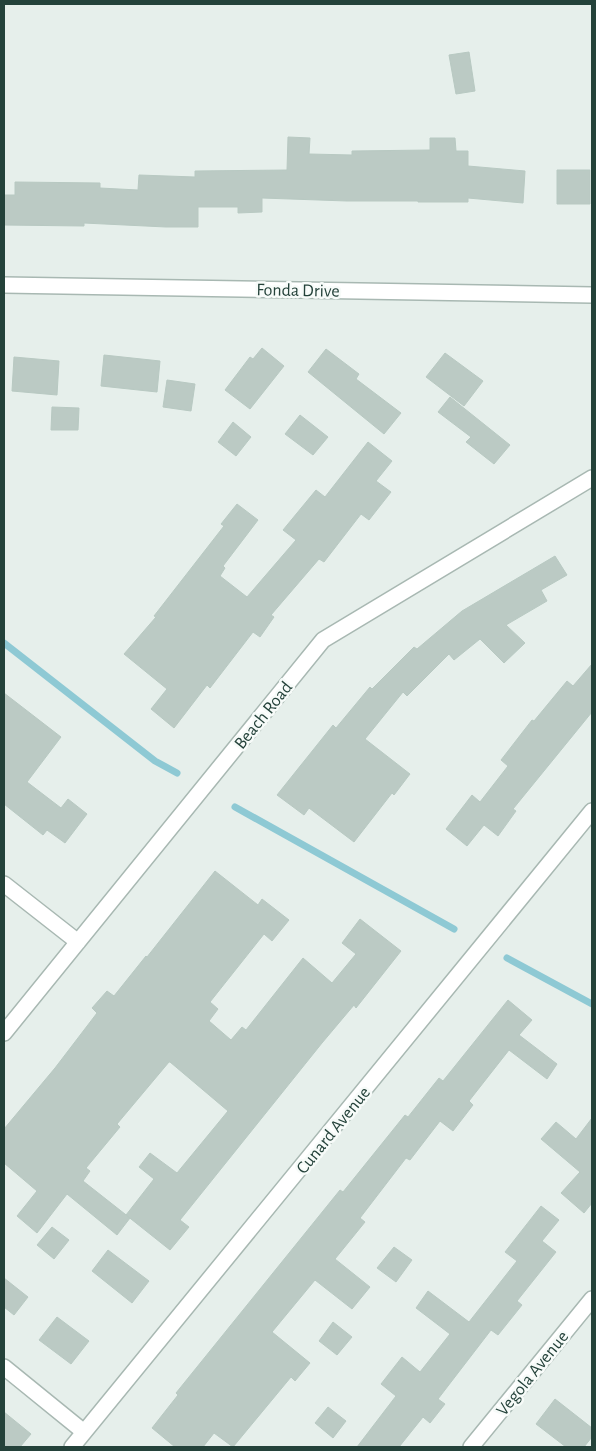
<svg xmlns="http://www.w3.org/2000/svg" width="596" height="1451" font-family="'Alegreya Sans',sans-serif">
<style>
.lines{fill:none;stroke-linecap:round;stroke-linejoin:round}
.stream{stroke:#8ec9d4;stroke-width:7}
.building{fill:#bbcac4;stroke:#b8c9c2}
.minor-casing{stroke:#a8b8b2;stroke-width:18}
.minor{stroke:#fff;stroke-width:15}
.labels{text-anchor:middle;stroke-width:5;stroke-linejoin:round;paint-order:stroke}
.street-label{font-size:18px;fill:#24423a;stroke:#f7fbf9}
</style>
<rect width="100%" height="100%" fill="#e6efeb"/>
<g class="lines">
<path class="stream" d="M4,643l151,118 22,12
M235,807l219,122
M507,958l85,46"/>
</g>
<path class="building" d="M469,52l6,39 -19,3 -7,-39z
M288,137l22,1 -1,16 43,1v-4l78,-1v-12h25l1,13h12v15l57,5 -2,32 -55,-5v4h-50v-1h-71l-85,-3v14l-24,1v-6h-40v20h-32l-82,-4v3l-80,-1v-30h11v-13l85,1v5l38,2 1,-15 56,2v-6l92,-1z
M557,170h33v34h-33z
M262,348l22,18 -34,43 -25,-19 25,-33 3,2z
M326,349l33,25 -3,5 45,34 -17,21 -76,-62z
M445,353l38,28 -19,25 -38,-29z
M104,355l56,6 -3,31 -56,-6z
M14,357l45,4 -2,34 -45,-4z
M167,380l28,4 -4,27 -28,-4z
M450,397l60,48 -16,19 -28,-22 5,-5 -33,-25z
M52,407l27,1 -1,22h-27z
M300,415l28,22 -15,18 -28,-21z
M233,422l18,15 -15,19 -18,-14z
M368,442l24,19 -16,20 15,11 -22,28 -8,-6 -37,48 -5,-3 -48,56 3,2 -14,20 -7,-5 -43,56 -3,-3 -33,43 -23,-19 16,-20 -43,-35 32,-37 -2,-1 70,-90 -3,-2 16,-20 21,16 -35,46 2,2 -5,8 27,21 49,-57 -13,-10 33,-40 9,7z
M555,556l12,19 -26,15 6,11 -41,24 19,18 -21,20 -24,-24 -26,21 -5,-6 -42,42 -4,-4 -38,47 45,35 -16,21 -2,-2 -38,49 -45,-34 -5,7 -27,-20 56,-70 3,3 34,-41 2,2 42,-42 3,2 45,-38z
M592,664v48l-79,97 3,2 -18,25 -14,-11 -17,21 -21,-17 26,-34 8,7 28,-36 -7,-6 31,-40 2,1 33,-40 6,5z
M4,693l57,44 -34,45 34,26 7,-9 19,15 -22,29 -18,-13 -4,5 -39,-31z
M215,871l43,34 4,-6 27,21 -17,21 -8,-7 -54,68 8,7 -9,12 22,19 11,-13 4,3 57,-72 29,25 24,-29 -14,-11 18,-24 41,32 -45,57 -2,-3 -32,38 -142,177 9,7 -19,23 -44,-35 28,-36 -15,-12 11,-14 27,20 51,-62 -58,-49h-1l-52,62 3,3 -34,41 4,3 -7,10 47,37 -13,17 -50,-41 -30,39 -20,-17 20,-25 -33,-28v-34l51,-61 42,-55 -5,-5 15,-17 7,5 32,-40 1,1z
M508,1000l24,20 -13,15 38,29 -10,15 -38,-29 -40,51 4,4 -20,26 -13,-10 -30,39 -4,-2 -46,60 5,4 -30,37 35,28 -18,22 -37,-29 -43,52 38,31 -15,18 -4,-4 -58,70 -19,-14 -11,14h-28l-23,-19 26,-33 -2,-2 164,-203 3,2 62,-77 3,2 31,-39 4,3z
M592,1118v85l-8,10 -23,-20 19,-21 -39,-33 15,-17 20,17z
M541,1206l18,14 -17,21 14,11 -39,49 5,4 -24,30 -7,-5 -53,69 7,5 -15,19 -7,-6 -24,30h-42l39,-51 -15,-12 21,-27 18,15 30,-38 -34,-26 12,-17 41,31 48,-61 -12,-9z
M52,1227l17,13 -15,19 -17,-14z
M394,1247l18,13 -16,22 -19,-14z
M108,1250l41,31 -17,22 -40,-32z
M4,1278l24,19 -14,18 -10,-8z
M57,1317l32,24 -18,23 -32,-24z
M333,1322l19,15 -15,18 -18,-14z
M555,1399l37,29v9l-8,10h-18l-30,-23z
M328,1407l18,14 -13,17 -18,-15z
M4,1412l27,22 -11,13h-16z"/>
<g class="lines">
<g class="minor-casing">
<path id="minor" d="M4,285l588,10
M4,884l74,58
M4,1033l319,-393 269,-162
M4,1367l80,65
M72,1447l520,-636
M471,1447l121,-148"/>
</g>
<use href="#minor" class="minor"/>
</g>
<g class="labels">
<g class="street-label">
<text transform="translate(298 290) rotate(1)" y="6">Fonda Drive</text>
<text transform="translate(263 715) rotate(-51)" y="6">Beach Road</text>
<text transform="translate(333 1130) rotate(-51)" y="6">Cunard Avenue</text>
<text transform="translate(532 1373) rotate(-51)" y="6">Vegola Avenue</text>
</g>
</g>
<rect width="596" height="1451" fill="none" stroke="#24423a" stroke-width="10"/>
</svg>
